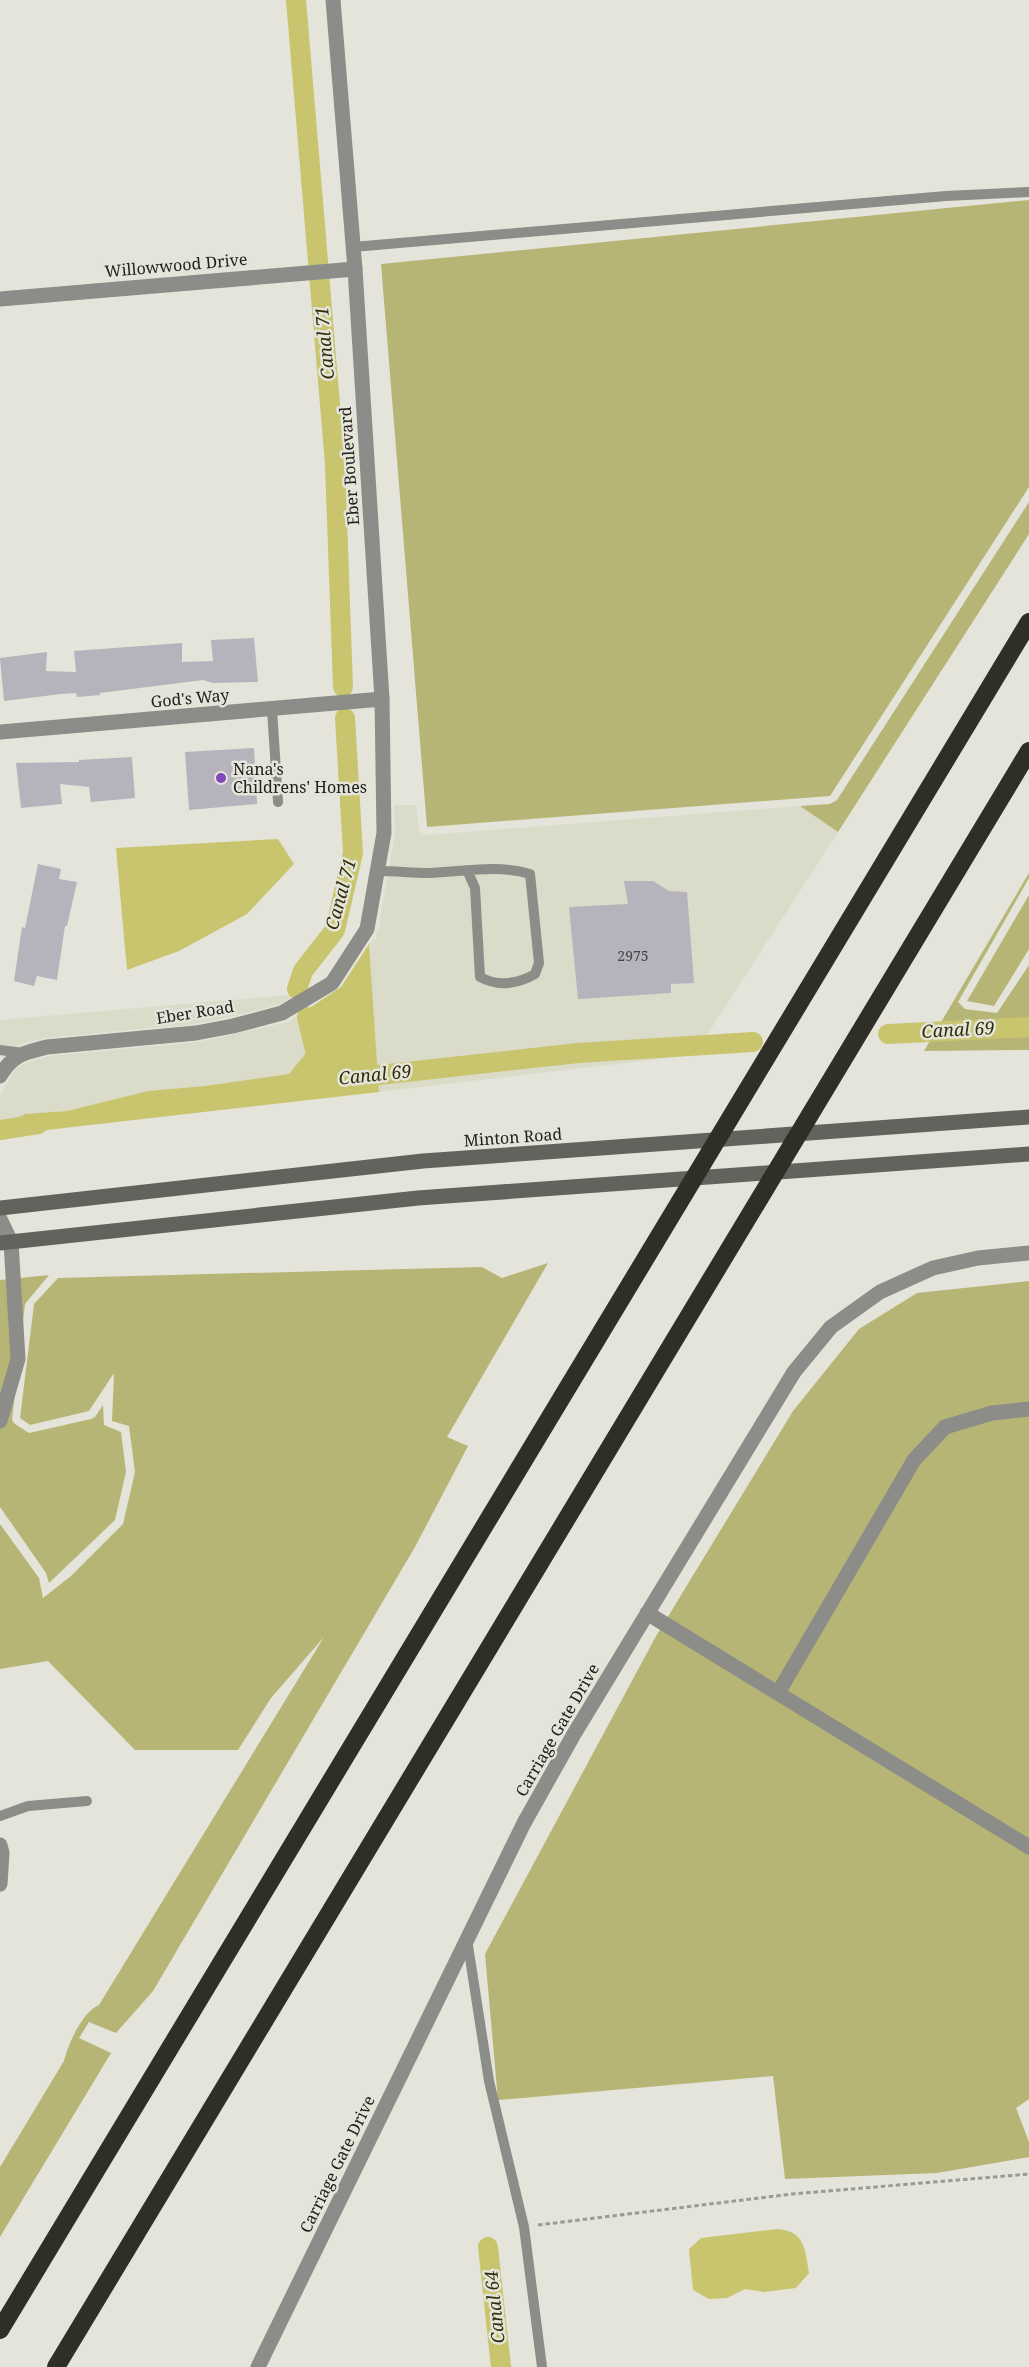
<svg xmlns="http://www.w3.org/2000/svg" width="1029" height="2367" font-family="'Noto Serif',serif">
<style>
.built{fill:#dbdbc9}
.green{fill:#b6b576}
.water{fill:#c8c56e}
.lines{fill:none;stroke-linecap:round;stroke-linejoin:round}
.canal{stroke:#c8c56e;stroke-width:20}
.building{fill:#b6b3bc}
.path{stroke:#9a9a92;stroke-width:3;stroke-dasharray:4.5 3;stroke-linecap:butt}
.service{stroke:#8c8c88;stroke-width:10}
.minor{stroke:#8c8c88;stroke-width:15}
.tertiary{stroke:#8c8c88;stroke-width:15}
.secondary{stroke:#63635d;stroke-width:15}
.motorway{stroke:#2f2f27;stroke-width:18}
.poi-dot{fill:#8246bc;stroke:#e4e4da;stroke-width:2}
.labels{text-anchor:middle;stroke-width:5;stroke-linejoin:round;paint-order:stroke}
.number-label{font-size:14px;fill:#464645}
.street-label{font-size:16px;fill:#21211d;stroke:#e4e4da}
.poi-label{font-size:16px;fill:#21211d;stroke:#e4e4da;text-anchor:start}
.water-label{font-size:18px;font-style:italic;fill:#312f08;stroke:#e4e4da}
</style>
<rect width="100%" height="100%" fill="#e4e4da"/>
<path class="built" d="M394,805h22l3,25 4,4 5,1 372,-29 38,26 -144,223 -315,37 -10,-148 4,-5h3l1,-8 4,-6 -2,-1 16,-90z
M289,995l1,3 -12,7 -48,12 -36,7 -148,14 -26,6 -20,13v-37z
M299,1015l14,17 -2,15 -22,27 -84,12 -57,5 -81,20 -42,3 -13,7v13l-12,1v-40l16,-27 12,-6 21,-6 149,-14 89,-20z"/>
<path class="green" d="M1029,200v287l-199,309 -403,31 -46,-563z
M1029,502v32l-191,298 -38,-26 30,-2 7,-4z
M1029,873v5l-71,124 7,7 32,4 32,-48v85l-105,1z
M1029,895v54l-35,57 -27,-5z
M548,1263l-101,174 21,9 -53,101 -262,444 -37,42 -27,-11 -10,16 32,15 -111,184v-70l64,-106c4,-17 19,-50 35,-56l225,-368 -53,61 -33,52h-103l-87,-89 -48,8v-145l39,54 4,20 28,-22 52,-52 12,-52 -6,-46 -17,-5 2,-48 -25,38 -59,14 -10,-7 14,-114 24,-26 424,-11 20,11z
M49,1275l-24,29 -13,116 3,4 14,9 62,-14 4,-2 8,-12 1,20 17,7 5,40 -11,48 -66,63 -3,-10 -46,-66v-227z
M1029,1281v818l-13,9 13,34v15l-92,16 -152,6 -12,-103 -275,24 -13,-146 170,-316 138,-227 66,-82 58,-36z"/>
<path class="water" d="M278,839l16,25 -47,50 -68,37 -52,19 -11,-122z
M369,944l10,148 -367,42 -1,-13 14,-7 42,-3 81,-20 57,-5 84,-12 22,-27 2,-14 -14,-18 42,-28z
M777,2229c28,2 28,20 32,44l-13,15 -32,4 -19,-3 -18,9 -18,1 -16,-9 -4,-41 12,-11z"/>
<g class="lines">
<path class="canal" d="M296,0l39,464 8,223
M297,989l6,-18 32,-41 18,-77 -8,-135
M307,1017l11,46
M888,1034l141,-7
M352,1078l226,-25 175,-11
M0,1130l38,-6
M488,2247l13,120"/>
</g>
<path class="building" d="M254,638l4,44 -45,1 -10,-3 -103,13v2l-23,2 -1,-4 -15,1 -57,7 -4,-43 47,-6 -1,19 30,1 -2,-21 108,-8v19l31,-1 -2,-21z
M254,748l3,56 -68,6 -4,-58z
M132,757l3,41 -44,4 -2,-15 -29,-3 2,20 -41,4 -5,-45 63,-1v-2z
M38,864l23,5 -2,10 18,3 -10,44h-2l-8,54 -20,-4 -3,10 -20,-5 8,-54 3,1z
M624,881h29l16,10 18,1 7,91 -23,1v9l-93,6 -9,-92 59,-3z"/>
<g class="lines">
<path class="path" d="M538,2225l254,-31 237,-20"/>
<path class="service" d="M353,247l593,-51 83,-4
M272,709l6,93
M378,871c17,0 34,2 51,2 33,-1 69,-9 101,1l9,89 -4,11c-17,10 -37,13 -55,3l-5,-89 -8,-18
M0,1050l23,3
M0,1816l28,-10 59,-5
M467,1939l22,142 35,146 18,140"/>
<path class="minor" d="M0,299l355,-30
M0,732l382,-33
M0,1421l18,-62 -7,-117
M647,1613l382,234
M778,1693l136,-233 31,-33 47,-14 37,-4
M0,1845l2,8 -2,31
M258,2367l266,-544 50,-89 220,-362 37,-45 49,-35 53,-24 45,-10 51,-5"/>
<path class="tertiary" d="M0,1076c13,-22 24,-23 47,-29l149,-14 37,-7 49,-13 50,-30 35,-54 17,-96 -2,-134 -27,-430 -22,-269
M0,1219l11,23"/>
<path class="secondary" d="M0,1208l423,-47 606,-44
M0,1243l418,-45 611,-44"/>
<path class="motorway" d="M0,2330l1029,-1708
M56,2367l973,-1616"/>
</g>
<circle class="poi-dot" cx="221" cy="778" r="6"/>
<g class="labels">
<g class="number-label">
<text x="633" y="961">2975</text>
</g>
<g class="street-label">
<text transform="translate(176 265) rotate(-5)" y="6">Willowwood Drive</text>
<text transform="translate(349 466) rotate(-94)" y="6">Eber Boulevard</text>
<text transform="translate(190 698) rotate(-5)" y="6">God's Way</text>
<text transform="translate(195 1012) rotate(-9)" y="6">Eber Road</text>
<text transform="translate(513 1137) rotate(-4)" y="6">Minton Road</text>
<text transform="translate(557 1730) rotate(-60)" y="6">Carriage Gate Drive</text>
<text transform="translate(337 2164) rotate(-64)" y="6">Carriage Gate Drive</text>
</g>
<g class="poi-label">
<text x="233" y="775">Nana's<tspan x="233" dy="18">Childrens' Homes</tspan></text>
</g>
<g class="water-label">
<text transform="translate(325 343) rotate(-95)" y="6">Canal 71</text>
<text transform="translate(341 894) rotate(-75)" y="6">Canal 71</text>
<text transform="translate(958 1030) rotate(-3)" y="6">Canal 69</text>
<text transform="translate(375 1075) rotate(-6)" y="6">Canal 69</text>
<text transform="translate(495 2307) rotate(-96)" y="6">Canal 64</text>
</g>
</g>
</svg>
